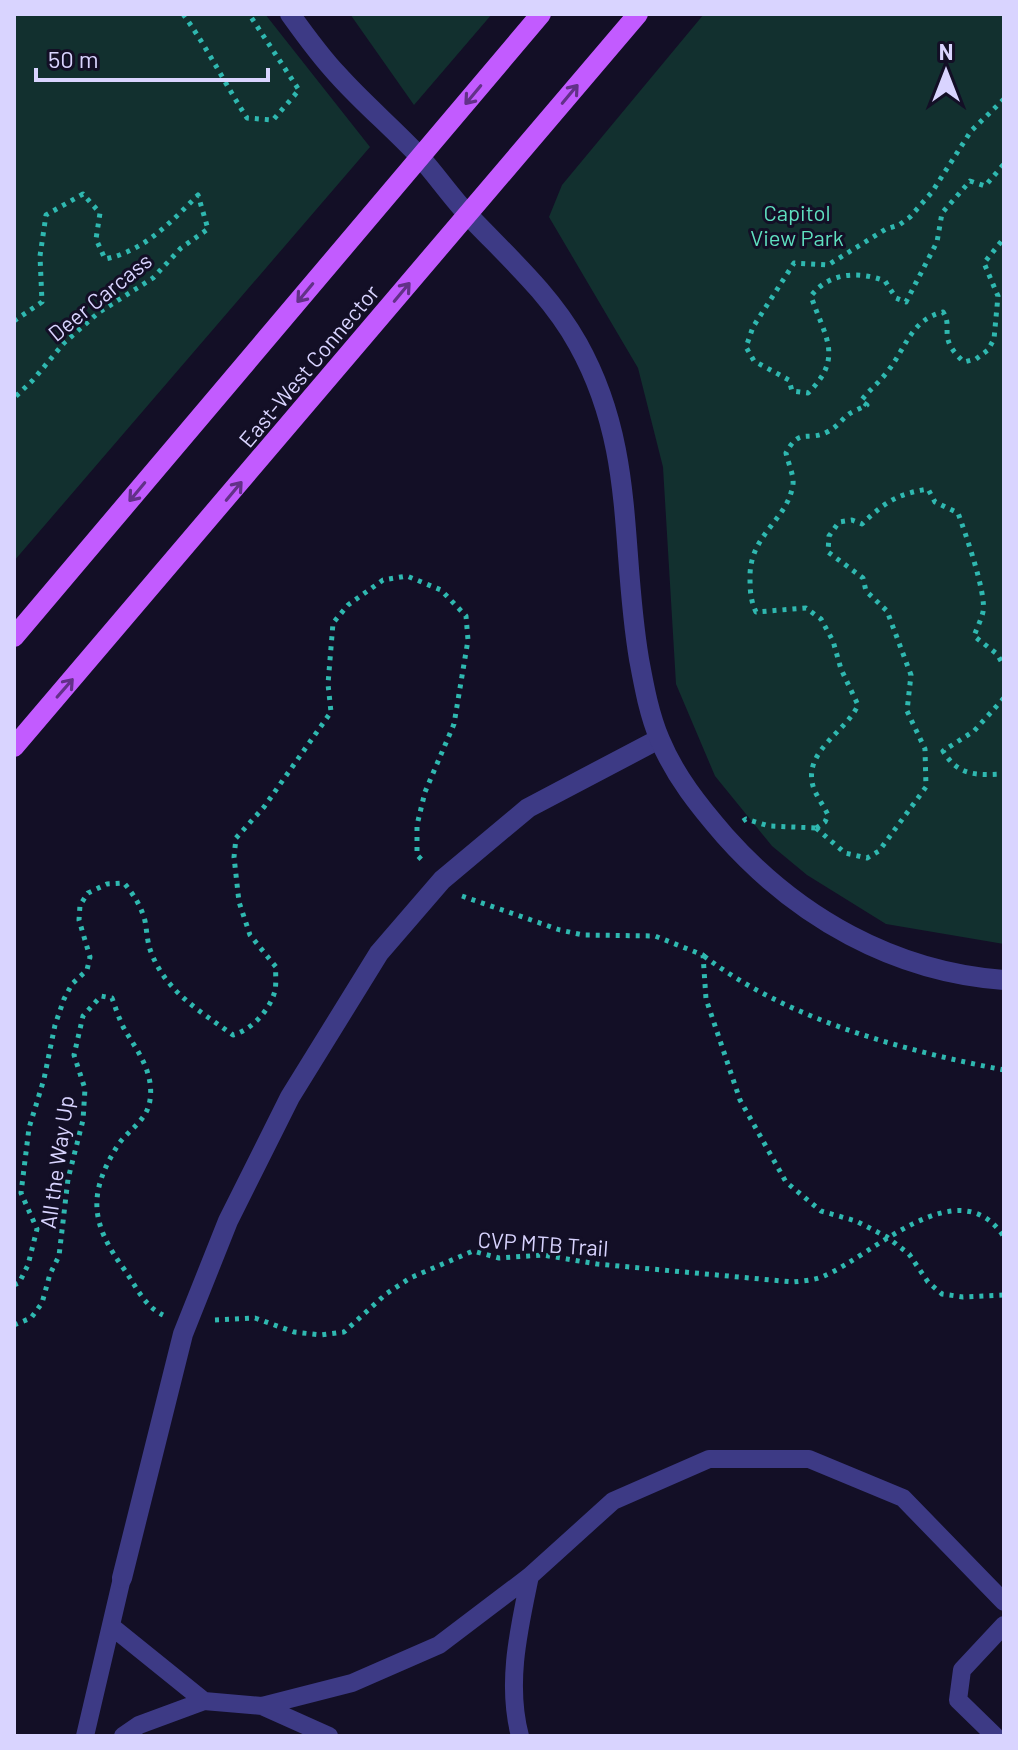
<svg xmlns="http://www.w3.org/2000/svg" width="1018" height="1750" font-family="Barlow,sans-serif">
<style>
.green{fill:#12302f}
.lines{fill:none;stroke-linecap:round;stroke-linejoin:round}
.path{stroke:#2fb8b0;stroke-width:5;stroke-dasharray:4 6;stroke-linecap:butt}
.service{stroke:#3d3a85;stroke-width:18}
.minor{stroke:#3d3a85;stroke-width:20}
.tertiary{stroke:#3d3a85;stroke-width:20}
.primary{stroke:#c25bff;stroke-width:20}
.oneway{stroke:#623188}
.labels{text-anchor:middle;stroke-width:6;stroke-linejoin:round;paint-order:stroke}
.park-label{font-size:22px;fill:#5fe0c0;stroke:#130f26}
.street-label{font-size:22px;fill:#d9d4ff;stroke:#130f26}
</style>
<rect width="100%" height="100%" fill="#130f26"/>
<path class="green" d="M14,14h251l105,133 -356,414z
M350,14h142l-78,91z
M704,14h300v930l-118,-20 -79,-49 -35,-29 -57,-70 -39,-92 -13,-217 -25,-99 -89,-151 13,-32z"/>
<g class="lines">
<path class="path" d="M183,14c24,33 42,70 64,104l26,2 26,-30 -50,-76
M1004,99l-33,32 -39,61 -22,25 -11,8 -13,4 -58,36 -34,-2 -41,64 -7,20 8,14 35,19 3,11 16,2c37,-36 16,-57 3,-97 18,-24 48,-25 74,-15l11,17 10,4 31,-60 5,-29 28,-32 15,5 19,-22
M14,321l28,-19 -2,-46 6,-41 37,-21 17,19 -4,26 9,20c39,-8 65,-36 93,-64l10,34 -27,19 -28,30 -55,35 -34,30 -31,37 -19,18
M1004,698l-30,33 -31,20c16,26 34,24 61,23
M743,821l3,-2 23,7 47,2
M816,828l9,-6 3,-7c-4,-9 -12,-19 -15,-29 -10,-35 33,-54 45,-81l-17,-36 -8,-28 -12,-22 -15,-11 -50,4c-6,-13 -6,-23 -6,-37 1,-42 38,-55 43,-91 1,-9 -5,-21 -7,-31 14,-27 22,-10 43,-22 8,-4 13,-12 20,-17 5,-3 12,-6 18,-9l-6,-4c8,-11 18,-18 26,-29 19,-23 23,-52 56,-60 11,16 -7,25 21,50l12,-3 12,-9 6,-11 4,-43 -14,-33 20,-25
M816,828l29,25 22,5 12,-7 47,-64 -1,-38 -18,-38 4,-36 -24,-64 -21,-20 -3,-13 -35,-26 1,-16 10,-14 13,-2 10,4c23,-22 35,-30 66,-35l7,13 23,11c7,19 29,82 25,99 -2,8 -6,16 -9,24l23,18 7,12
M462,896l98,34 23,5 72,1 48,19 3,44 34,101 46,82 35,29 35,10 31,16 22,17 19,28 14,12 21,3 41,-2
M704,956c84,64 197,94 300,114
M14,1285l5,-2 9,-18 9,-36 -16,-36 8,-65 15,-49 11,-54 9,-26 8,-15 15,-14 3,-13 -11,-37 1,-15 8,-12 19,-9 17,-1c10,12 17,23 21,38 2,10 2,21 6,31 15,40 49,59 82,83 18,-5 35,-23 41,-41 3,-8 1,-19 2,-27l-26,-32 -11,-33 -5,-45 2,-19 28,-31 67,-95 -3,-28 5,-61 15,-18 35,-25 24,-4 34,14 25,26 2,24 -14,84 -29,68 -8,33v30l8,8
M215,1320l40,-2 39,14 27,3 23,-3 42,-38 24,-16 63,-27 26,7 44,-3 54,9 196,18c10,-1 22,-2 31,-6 48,-20 135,-109 180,-39
M14,1325l17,-7 11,-15 8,-29 9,-18 9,-77 15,-59 2,-31 -11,-34 9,-39 18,-20 11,2c4,11 8,24 14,34 13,21 28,42 24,68 -3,21 -21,29 -32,45 -31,49 -27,79 6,124 12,17 20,37 39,46"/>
<path class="service" d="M111,1626l93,75 -65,24 -16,11
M204,1701l58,5 67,30
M262,1706l90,-23 87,-38 91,-69 83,-75 96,-42h100l94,39 101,104
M85,1736l37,-158
M520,1736c-14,-53 -1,-107 10,-160
M995,1736l-37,-36 4,-30 42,-45"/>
<path class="minor" d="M122,1578l61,-244 45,-113 62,-124 89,-144 63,-73 86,-72 131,-69"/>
<path class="tertiary" d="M290,14c15,21 30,42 48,61 26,29 56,54 82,82 17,19 32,41 50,60 39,41 80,77 108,127 58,104 42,203 61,315 5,27 10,55 21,81 15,36 39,66 65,96 72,81 169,136 279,144"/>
<path class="primary" d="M14,637l527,-623
M14,747l624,-733"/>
</g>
<defs><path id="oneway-shaft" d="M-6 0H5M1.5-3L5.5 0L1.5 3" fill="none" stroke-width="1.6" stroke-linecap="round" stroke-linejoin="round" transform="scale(2)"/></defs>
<g class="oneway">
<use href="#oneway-shaft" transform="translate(570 94) rotate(-50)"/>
<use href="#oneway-shaft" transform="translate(473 95) rotate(130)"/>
<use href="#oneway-shaft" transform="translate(402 292) rotate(-50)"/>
<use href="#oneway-shaft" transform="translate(305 293) rotate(130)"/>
<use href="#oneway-shaft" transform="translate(234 491) rotate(-50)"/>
<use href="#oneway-shaft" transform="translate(137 492) rotate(130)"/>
<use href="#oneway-shaft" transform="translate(65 688) rotate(-49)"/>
</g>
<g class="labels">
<g class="park-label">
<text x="797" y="221">Capitol<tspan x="797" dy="25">View Park</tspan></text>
</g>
<g class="street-label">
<text transform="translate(100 297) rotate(-39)" y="8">Deer Carcass</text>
<text transform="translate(309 366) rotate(-50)" y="8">East-West Connector</text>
<text transform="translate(57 1162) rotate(-82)" y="8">All the Way Up</text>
<text transform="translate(543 1244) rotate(4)" y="8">CVP MTB Trail</text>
</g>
</g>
<rect width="1018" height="1750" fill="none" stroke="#d9d4ff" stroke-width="32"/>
<g transform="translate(946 72)" stroke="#130f26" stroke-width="6" paint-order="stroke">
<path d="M0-6L14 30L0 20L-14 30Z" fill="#d9d4ff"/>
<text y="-12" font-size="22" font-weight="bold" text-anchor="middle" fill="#d9d4ff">N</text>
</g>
<path d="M36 68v12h232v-12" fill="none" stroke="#d9d4ff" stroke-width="4"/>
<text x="48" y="68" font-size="24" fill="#d9d4ff" stroke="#130f26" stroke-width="6" paint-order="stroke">50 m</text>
</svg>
